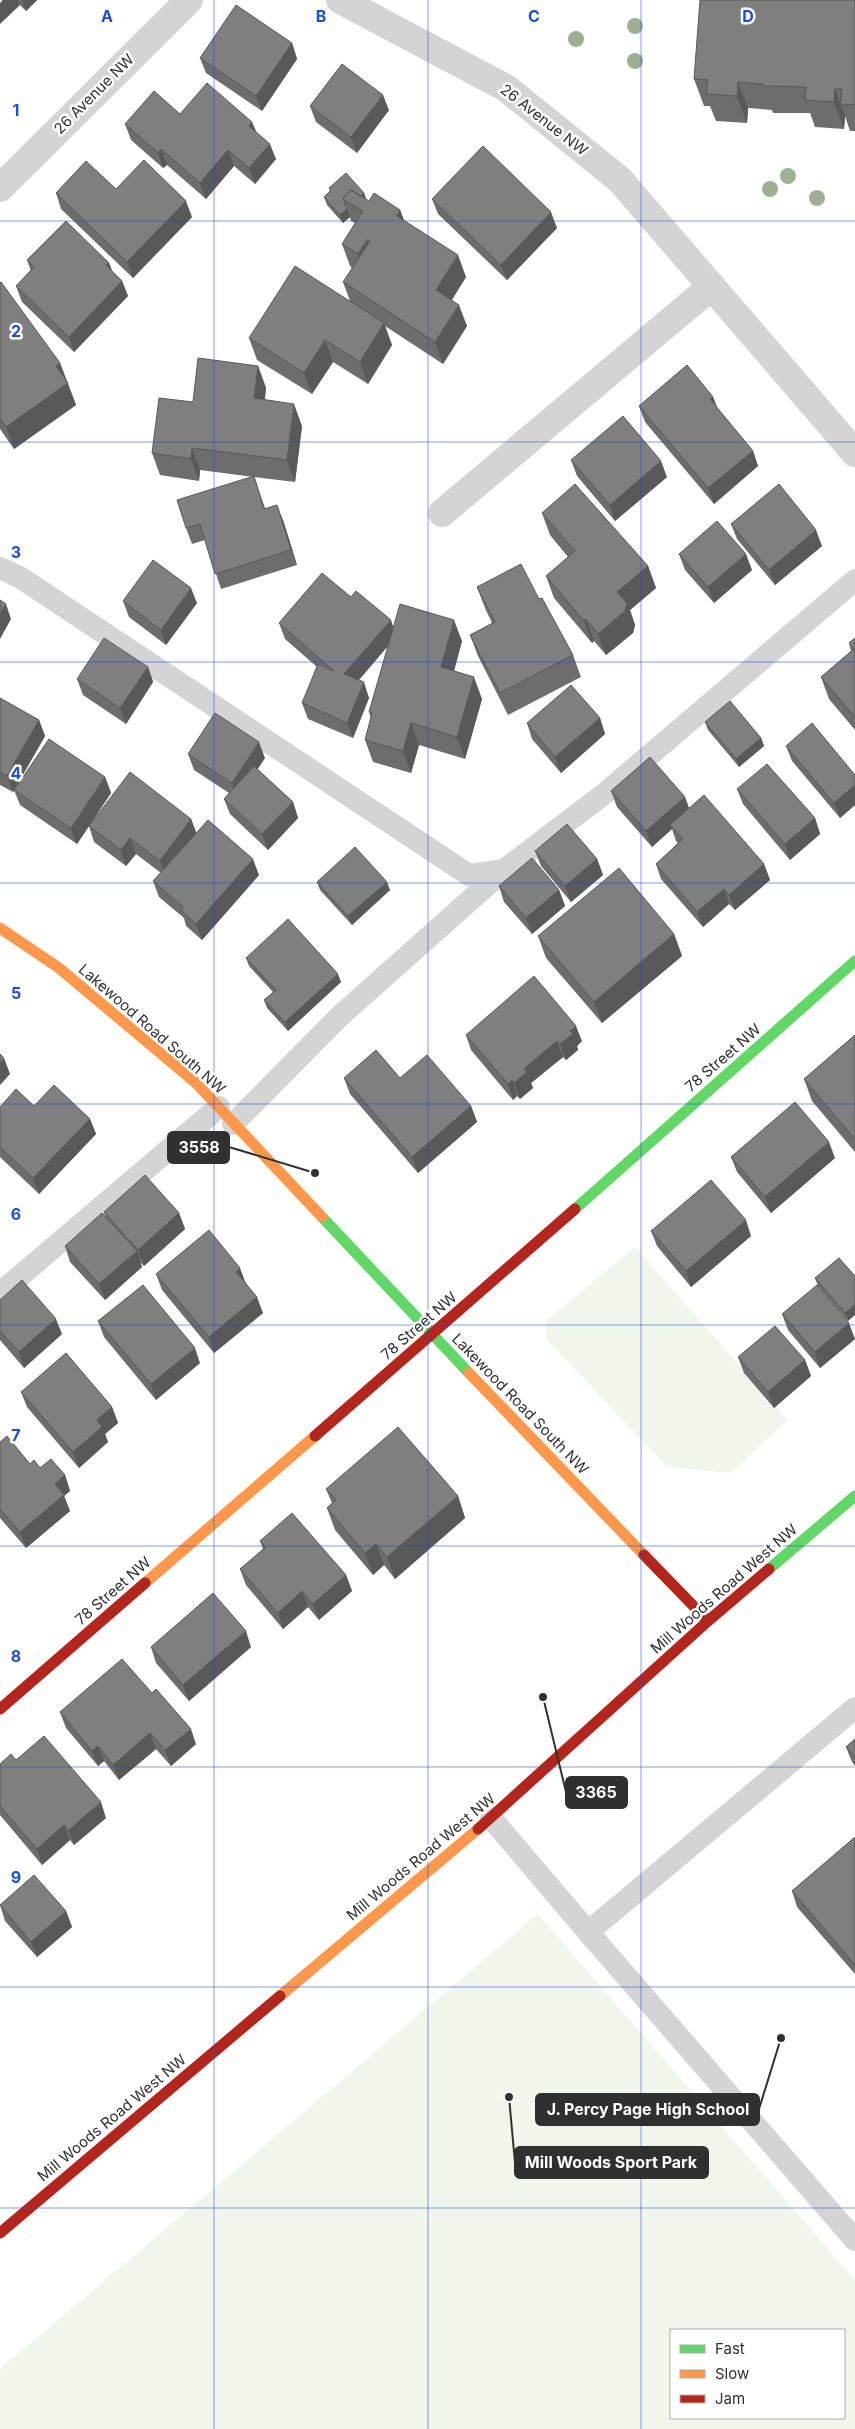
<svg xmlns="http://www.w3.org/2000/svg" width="855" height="2429" font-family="Inter,sans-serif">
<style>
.green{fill:#f1f6ec;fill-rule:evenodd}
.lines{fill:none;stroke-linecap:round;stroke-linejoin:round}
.lane{stroke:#d4d4d4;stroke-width:22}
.street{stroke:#d4d4d4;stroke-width:28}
.fast{stroke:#63d668;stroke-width:11}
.slow{stroke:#ff974d;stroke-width:11}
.jam{stroke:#b3261e;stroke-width:11}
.tree{fill:#9fb092}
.wall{fill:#6d6d6d}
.shaded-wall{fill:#595959}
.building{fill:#7f7f7f;stroke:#595959}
.grid{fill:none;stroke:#1d4ed8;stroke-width:1;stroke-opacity:0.55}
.labels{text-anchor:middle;stroke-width:5;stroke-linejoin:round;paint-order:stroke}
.street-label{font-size:15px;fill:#303030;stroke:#fff}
.grid-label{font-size:16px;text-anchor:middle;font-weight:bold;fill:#1d4ed8;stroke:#fff;stroke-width:5;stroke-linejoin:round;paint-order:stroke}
.leader{fill:none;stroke:#303030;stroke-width:2}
.callout-dot{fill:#303030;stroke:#fff;stroke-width:2}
.callout{fill:#303030;stroke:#303030;stroke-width:2}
.callout-label{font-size:16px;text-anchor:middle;font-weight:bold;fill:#fff}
</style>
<rect width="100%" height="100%" fill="#fff"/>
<path class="green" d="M635,1247l153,173 -57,53 -64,-6 -121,-128v-18z
M538,1914l317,366v149h-855v-60zM671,2330h173v88h-173z"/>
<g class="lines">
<path class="lane" d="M0,568l21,10 448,297 35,-5 100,-76 251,-214
M233,1124l107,-108 164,-146
M0,1293l219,-186
M491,1818l97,114 267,308
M588,1932l267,-224"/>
<path class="street" d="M340,0l166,88 114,92 235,273
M0,188l189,-188
M442,513l270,-227"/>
<path class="fast" d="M575,1209l280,-248
M322,1217l147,156
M769,1569l86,-73"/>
<path class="slow" d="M0,928l59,40 137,115 126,134
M469,1373l175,182
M145,1583l170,-147
M280,1996l198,-167"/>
<path class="jam" d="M315,1436l260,-227
M644,1555l64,66
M0,1709l145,-126
M478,1829l230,-208 61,-52
M0,2233l280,-237"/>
</g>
<g class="tree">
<circle cx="635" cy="26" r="8"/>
<circle cx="576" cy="39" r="8"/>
<circle cx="635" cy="61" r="8"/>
<circle cx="788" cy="176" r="8"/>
<circle cx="770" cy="189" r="8"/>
<circle cx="817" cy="198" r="8"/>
</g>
<path class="wall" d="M0,0h37l-11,11 -6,-6z
M855,0v131h-5l-5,-15 -1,13 -29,-2 -5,-14h-37l-1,-3 -24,-2 -1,15 -31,-2 -6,-15h-6l-10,-27z
M292,43l5,16 -35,52 -56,-38 -6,-15z
M310,106l79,4 -32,43 -41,-31z
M180,114l72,8 4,9 20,28 -21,25 -21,-18 -28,33 -39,-34 -4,3 -32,-28 -6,-16z
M329,188l35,5 2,6 3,2 31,9 4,10 62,57 -14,23 15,26 -24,38 -58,-38 7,19 -24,39 -35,-22 -21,32 -55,-34 -8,-22 101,-37 -7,-19 9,-14 -2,-2 -8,-22 13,-21 -4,-2 -1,-4 -7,6 -16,-18 -3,-8 6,-6z
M116,189l76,28 -59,61 -72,-69 -5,-16z
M432,199l125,29 -50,52 -69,-66z
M27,260l82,3 3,8 10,10 6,15 -54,56 -52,-50 -6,-16 15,-15z
M0,283l60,80 16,42 -62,44 -14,-20z
M258,366l8,22 -1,12 37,26 -7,56 -41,-5 11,31 18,12 14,45 -76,24 -16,-49 -13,4 -6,-16 68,-51 -54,-7 -1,11 -39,-6 -8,-22 41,-51z
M713,397l4,11 36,43 5,15 -44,38 -69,-82 -6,-16z
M571,460l96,17 -52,44 -38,-45z
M542,513l106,53 8,22 -26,22 5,15 -2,8 -27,22 -12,-14 -2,2 -38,-45 -8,-22 22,-19 -18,-22z
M731,524l91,22 -47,39 -38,-46z
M679,554l73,16 -38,33 -29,-33z
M477,587l62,12 34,56 8,22 -73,38 -30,-59 -8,-21 22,-12 -7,-15z
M351,597l42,31 69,13 -8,30 28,28 -17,60 -46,-14 -8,28 -38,-11 -8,-22 6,-22 -2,-6 20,-67 -30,35 10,18 -16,40 -45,-19 -6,-16 15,-36 -32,-28 -6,-16z
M123,601l74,2 -31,42 -37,-28z
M855,638v92l-26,-31 -8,-22 30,-26 -2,-8z
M148,667l5,15 -27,42 -43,-29 -6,-16z
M0,698l39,22 6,16 -32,56 -13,-7z
M600,718l5,16 -44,39 -29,-34 -5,-16z
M705,722l56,16 3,8 -25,21 -31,-37z
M786,746l69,29v30l-15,13 -48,-57z
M188,754l77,4 -8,11 36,33 5,16 -30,32 -38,-36 -6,-15 5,-6 -35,-23z
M105,777l6,16 -21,32 101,-6 5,13 63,43 -57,65 -16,-14 -2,-8 -25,-21 -6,-16 8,-8 -25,-19 -10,12 -32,-24 -5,-16 -12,18 -57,-39 -6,-15z
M737,789l78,29 5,16 -30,26 -47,-56z
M611,791l78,17 75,56 6,16 -35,30 -6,-6 -26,23 -42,-48 -5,-15 22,-21 -2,-2 -4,-12 -20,18 -35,-40z
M535,851l62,8 6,16 -32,27 -30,-36z
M317,882l73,8 -38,35 -32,-35z
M499,886l60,4 6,16 -33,28 -28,-32z
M674,934l8,22 -80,67 -56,-65 -8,-22z
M246,958l95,24 -53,49 -21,-23 -3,-8 9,-8 -24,-26z
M466,1035l116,6 -5,5 1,4 -12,10 -3,-3 -32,26 2,5 -13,11 -3,-3 -4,4 -42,-50z
M855,1035v117l-43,-51 -8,-22z
M344,1078h56l71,28 6,16 -59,51 -68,-79z
M34,1106l56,13 6,15 -57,60 -39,-37v-50z
M731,1157l104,1 -64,55 -34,-41z
M104,1212l75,1 6,16 -41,37 -4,-4 2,5 -37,33 -35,-38 -5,-16 41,-29z
M651,1231l100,5 -60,51 -34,-41z
M839,1258l9,63 -30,-35 -3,-8z
M156,1274l90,9 17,30 -49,40 -52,-63z
M0,1300l62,34 -38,34 -24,-28z
M782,1314l73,25 -35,29 -32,-38z
M98,1321l102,42 -44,37 -52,-63z
M738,1357l67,3 6,16 -37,32 -30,-35z
M21,1392l91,15 6,16 -13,11 3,8 -29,26 -52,-61z
M0,1442l30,22 10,4 25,7 5,16 -6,5 6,15 -44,37 -26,-30z
M326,1489l132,7 7,22 -70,61 -11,-14 -11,10 -38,-45 -8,-22 5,-5z
M260,1541l86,34 6,16 -33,29 -11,-13 -25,22 -37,-44 -6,-16 23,-20z
M151,1647h100l-62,54 -33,-38z
M60,1712l136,32 -25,22 -15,-17 -37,31 -15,-19 -6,5 -32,-38z
M855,1739v27l-3,-4 -6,-15z
M16,1760l90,58 -32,27 -4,-5 -28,25 -42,-50v-51z
M855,1837v137l-58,-67 -5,-16z
M0,1905l66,6 6,16 -35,30 -32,-36z"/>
<path class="shaded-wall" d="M3,0h15l2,5 -20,19v-21z
M22,0h15l-11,11z
M292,43l5,16 -35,52 -6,-15z
M738,82l10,26 -1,15 -10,-27z
M835,89l10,27 -1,13 -10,-27z
M383,95l6,15 -32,43 -6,-16z
M252,122l6,16 -9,-12z
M270,144l6,15 -21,25 -6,-16z
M161,149l6,16 -4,3 -5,-15z
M228,150l6,16 -28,33 -6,-16z
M364,193l3,8 -15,3z
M186,201l6,16 -59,61 -6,-16z
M347,209l3,8 -7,6 -3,-8z
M400,210l8,22 -11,-16z
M551,212l6,16 -50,52 -6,-15z
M367,240l8,22 -9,14 -8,-22z
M458,255l8,22 -22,34 -8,-21z
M109,263l6,15 -9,-13z
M122,281l6,15 -54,56 -5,-15z
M459,305l8,21 -24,38 -8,-22z
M384,323l8,22 -24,39 -8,-22z
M325,340l8,22 -21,32 -8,-21z
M60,363l16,42 -62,44 -8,-22 50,-61z
M258,366l8,22 -4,32 -8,-22z
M713,397l6,15 -9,-13z
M294,404l8,22 -7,56 -8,-22z
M192,448l8,22 -1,11 -8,-22z
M753,451l5,15 -44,38 -6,-16z
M661,461l6,16 -52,44 -5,-16z
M277,505l6,15 14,45 -6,-15z
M816,530l6,16 -47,39 -6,-15z
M746,554l6,16 -38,33 -6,-16z
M648,566l8,22 -26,22 5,15 -2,8 -27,22 -8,-21 19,-42z
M191,588l6,15 -31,42 -5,-15z
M6,604l5,15 -11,20v-25z
M586,619l8,22 -2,2 -8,-22z
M391,620l5,16 -46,54 -6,-16z
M454,620l8,21 -13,48 -8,-22z
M148,667l5,15 -27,42 -6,-16z
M474,677l8,22 -17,60 -8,-22z
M364,682l5,16 -16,40 -6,-15z
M600,718l5,16 -44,39 -6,-16z
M39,720l6,16 -32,56 -6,-16z
M411,723l8,22 -8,28 -8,-22z
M761,738l3,8 -25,21 -3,-8z
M259,742l6,16 -27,41 -6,-16z
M105,777l6,16 -34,51 -6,-16z
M855,785v20l-15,13 -6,-15z
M685,797l6,16 -21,12 2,4 -20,18 -6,-16z
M293,802l5,16 -30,32 -6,-16z
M815,818l5,16 -30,26 -5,-16z
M191,819l6,16 -31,42 -6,-16z
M130,838l6,16 -10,12 -5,-16z
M253,859l6,16 -57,65 -6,-16z
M597,859l6,16 -32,27 -6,-16z
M764,864l6,16 -35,30 -6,-15z
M387,882l3,8 -38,35 -4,-9z
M724,889l5,15 -26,23 -6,-15z
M559,890l6,16 -33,28 -6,-16z
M674,934l8,22 -80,67 -8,-21z
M338,974l3,8 -53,49 -3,-9z
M576,1026l6,15 -5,5 1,4 -12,10 -6,-16 10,-13z
M557,1041l6,16 -32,26 2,5 -13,11 -6,-16 10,-14z
M4,1058l6,16 -10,11v-22z
M512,1080l5,16 -4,4 -5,-16z
M471,1106l6,16 -59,51 -6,-16z
M90,1119l6,15 -57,60 -6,-16z
M829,1142l6,16 -64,55 -6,-16z
M179,1213l6,16 -41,37 -6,-16z
M746,1220l5,16 -60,51 -5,-16z
M137,1251l5,16 -37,33 -6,-16z
M240,1268l6,16 -10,-12z
M257,1297l6,16 -49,40 -5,-16z
M855,1304v11l-7,6 -3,-8z
M56,1319l6,15 -38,34 -5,-16z
M849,1323l6,16 -35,29 -5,-16z
M195,1348l5,15 -44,37 -5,-16z
M805,1360l6,16 -37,32 -6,-16z
M112,1407l6,16 -13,11 3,8 -29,26 -6,-16 24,-32z
M65,1475l5,16 -6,5 6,15 -44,37 -6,-16 35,-48z
M458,1496l7,22 -70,61 -8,-22z
M376,1544l8,21 -11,10 -8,-22z
M346,1575l6,16 -33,29 -6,-16z
M302,1591l6,16 -25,22 -5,-16z
M246,1631l5,16 -62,54 -6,-16z
M191,1729l5,15 -25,22 -6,-16z
M150,1733l6,16 -37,31 -6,-15z
M98,1746l6,15 -6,5 -6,-15z
M101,1802l5,16 -32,27 -5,-15z
M64,1825l6,15 -28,25 -5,-16z
M66,1911l6,16 -35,30 -6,-15z"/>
<path class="building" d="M700,0h155v105l-15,-1 2,-15h-7l-1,13 -29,-2 1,-13 -43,-1v-2l-25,-2 -1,14 -31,-2 2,-14 -14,-1z
M236,5l56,38 -36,53 -56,-38z
M342,64l41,31 -32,42 -41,-31z
M207,83l45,39 -3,4 21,18 -21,24 -21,-18 -28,33 -39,-34 -3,4 -33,-29 29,-33 26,23z
M483,146l68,66 -50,53 -69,-66z
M144,160l42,41 -59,61 -71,-69 30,-32 30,28z
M346,173l18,20 -3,3 -10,-6 -8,9 4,10 -7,6 -16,-18 7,-7 -2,-2z
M351,190l18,11 5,-8 26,17 -3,6 61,39 -22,35 23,15 -24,37 -92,-60 27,-41 -3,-1 -9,14 -16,-10 21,-33 -20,-12z
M66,221l43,42 -3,2 16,16 -53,56 -53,-51 18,-19 -7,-7z
M295,266l89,57 -24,39 -35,-22 -21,33 -55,-35z
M1,282l59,81 -4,3 12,17 -62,44 -6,-9v-135z
M198,358l60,8 -4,32 40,6 -7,56 -95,-12 -1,11 -39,-6 7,-55 34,4z
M687,365l26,32 -3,2 43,52 -45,37 -69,-82z
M623,416l38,45 -51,44 -39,-45z
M254,476l10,33 13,-4 14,45 -76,24 -15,-50 -14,4 -9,-28z
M575,484l73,82 -31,26 10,11 -2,8 -27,23 -12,-15 -2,2 -38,-45 29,-25 -33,-38z
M779,484l37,46 -47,40 -38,-46z
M717,521l29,33 -38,33 -29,-33z
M153,560l38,28 -30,42 -38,-29z
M521,564l18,35 3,-1 31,57 -73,38 -30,-58 25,-13 -18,-35z
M322,573l29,24 5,-6 35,29 -47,54 20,8 -17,41 -45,-20 16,-39 16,7 -55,-48z
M0,600l6,4 -6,10z
M400,604l54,16 -13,47 33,10 -17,60 -46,-14 -8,28 -38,-11 7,-27 -3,-1z
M104,638l44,29 -28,41 -43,-29z
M855,638v79l-34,-40 33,-28 -5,-6z
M571,685l29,33 -45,39 -28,-34z
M0,698l39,22 -32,56 -7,-4z
M730,701l31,37 -25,21 -31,-37z
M215,713l44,29 -27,41 -44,-29z
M812,723l43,52v10l-21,18 -48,-57z
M49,739l56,38 -34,51 -57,-38z
M650,757l35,40 -39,34 -35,-40z
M767,764l48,54 -30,26 -48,-55z
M254,766l39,36 -31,32 -38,-35z
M130,772l61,47 -31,42 -30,-23 -9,12 -32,-24z
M704,795l60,69 -35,31 -5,-6 -27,23 -41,-48 27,-25 -13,-14z
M208,820l45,39 -57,65 -15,-14 2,-3 -30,-26z
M567,824l30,35 -32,27 -30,-35z
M355,847l32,35 -39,34 -31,-34z
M532,858l27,32 -33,28 -27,-32z
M619,868l55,66 -80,68 -56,-66z
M288,919l50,55 -53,48 -21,-22 12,-10 -30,-32z
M534,976l42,50 -6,5 3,3 -13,10 -3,-3 -33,28 3,3 -13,11 -2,-3 -4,4 -42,-49z
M855,1035v104l-51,-60z
M376,1050l24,28 27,-23 44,51 -59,51 -68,-79z
M0,1054l4,4 -4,5z
M54,1085l36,34 -57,59 -33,-31v-40l16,-18 18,17z
M795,1102l34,40 -64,55 -34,-40z
M145,1175l34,38 -41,37 -34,-38z
M711,1180l35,40 -60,51 -35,-40z
M102,1213l35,38 -38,33 -34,-38z
M209,1230l31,38 -4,4 21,25 -48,40 -53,-63z
M839,1258l16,18v28l-10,9 -30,-35z
M22,1280l34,39 -37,33 -19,-21v-31z
M143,1285l52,63 -44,36 -53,-63z
M817,1285l32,38 -34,29 -33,-38z
M775,1326l30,34 -37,32 -30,-35z
M66,1353l46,54 -15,13 5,7 -29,25 -52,-60z
M398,1427l60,69 -71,61 -11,-13 -11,9 -38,-45 9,-8 -10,-11z
M7,1436l23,28 4,-4 6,8 11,-9 14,16 -10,9 9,11 -44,37 -20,-23v-67z
M292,1513l54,62 -33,29 -11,-13 -24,22 -38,-44 26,-22 -6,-6z
M213,1593l33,38 -63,54 -32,-38z
M122,1659l30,34 4,-4 35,40 -26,21 -15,-17 -37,32 -15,-19 -6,5 -32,-39z
M44,1736l57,66 -32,28 -5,-5 -27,24 -37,-43v-42l11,-10 5,6z
M855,1739v18l-9,-10z
M855,1837v128l-63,-74z
M34,1875l32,36 -35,31 -31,-37z"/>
<path class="grid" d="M214,0v2429M428,0v2429M641,0v2429M0,221h855M0,442h855M0,662h855M0,883h855M0,1104h855M0,1325h855M0,1546h855M0,1767h855M0,1987h855M0,2208h855"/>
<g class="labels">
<g class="street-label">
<text transform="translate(94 94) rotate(-45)" y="5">26 Avenue NW</text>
<text transform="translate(544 120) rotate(38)" y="5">26 Avenue NW</text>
<text transform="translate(152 1029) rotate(41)" y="5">Lakewood Road South NW</text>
<text transform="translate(723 1058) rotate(-41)" y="5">78 Street NW</text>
<text transform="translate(419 1326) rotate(-41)" y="5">78 Street NW</text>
<text transform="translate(520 1404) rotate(46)" y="5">Lakewood Road South NW</text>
<text transform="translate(724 1589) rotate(-41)" y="5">Mill Woods Road West NW</text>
<text transform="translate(113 1591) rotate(-41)" y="5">78 Street NW</text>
<text transform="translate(421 1857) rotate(-40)" y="5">Mill Woods Road West NW</text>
<text transform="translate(112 2118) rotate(-40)" y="5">Mill Woods Road West NW</text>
</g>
</g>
<g class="grid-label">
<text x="107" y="22">A</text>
<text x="321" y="22">B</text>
<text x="534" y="22">C</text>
<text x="748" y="22">D</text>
<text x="16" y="116">1</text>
<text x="16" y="337">2</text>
<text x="16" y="558">3</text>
<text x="16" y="779">4</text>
<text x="16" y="999">5</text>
<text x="16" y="1220">6</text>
<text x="16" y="1441">7</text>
<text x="16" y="1662">8</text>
<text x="16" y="1883">9</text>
</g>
<path class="leader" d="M315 1173L229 1147M543 1697L566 1792M781 2038L759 2109M509 2097L515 2163"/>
<g class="callout-dot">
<circle cx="315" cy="1173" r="5"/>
<circle cx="543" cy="1697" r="5"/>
<circle cx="781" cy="2038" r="5"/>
<circle cx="509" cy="2097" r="5"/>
</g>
<g class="callout">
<rect x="168" y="1132" width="61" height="31" rx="5"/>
<rect x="566" y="1777" width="61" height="31" rx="5"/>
<rect x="536" y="2094" width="223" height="31" rx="5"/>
<rect x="515" y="2147" width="193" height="31" rx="5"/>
</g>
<g class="callout-label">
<text x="199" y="1153">3558</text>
<text x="596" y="1798">3365</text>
<text x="648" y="2115">J. Percy Page High School</text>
<text x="611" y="2168">Mill Woods Sport Park</text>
</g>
<rect x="670" y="2329" width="175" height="90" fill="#ffffff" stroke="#acacac"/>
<rect x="680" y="2345" width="25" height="8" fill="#63d668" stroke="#acacac"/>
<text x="715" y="2354" font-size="15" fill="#303030">Fast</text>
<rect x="680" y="2370" width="25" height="8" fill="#ff974d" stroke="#acacac"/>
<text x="715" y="2379" font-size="15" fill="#303030">Slow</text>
<rect x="680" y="2395" width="25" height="8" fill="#b3261e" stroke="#acacac"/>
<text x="715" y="2404" font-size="15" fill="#303030">Jam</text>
</svg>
